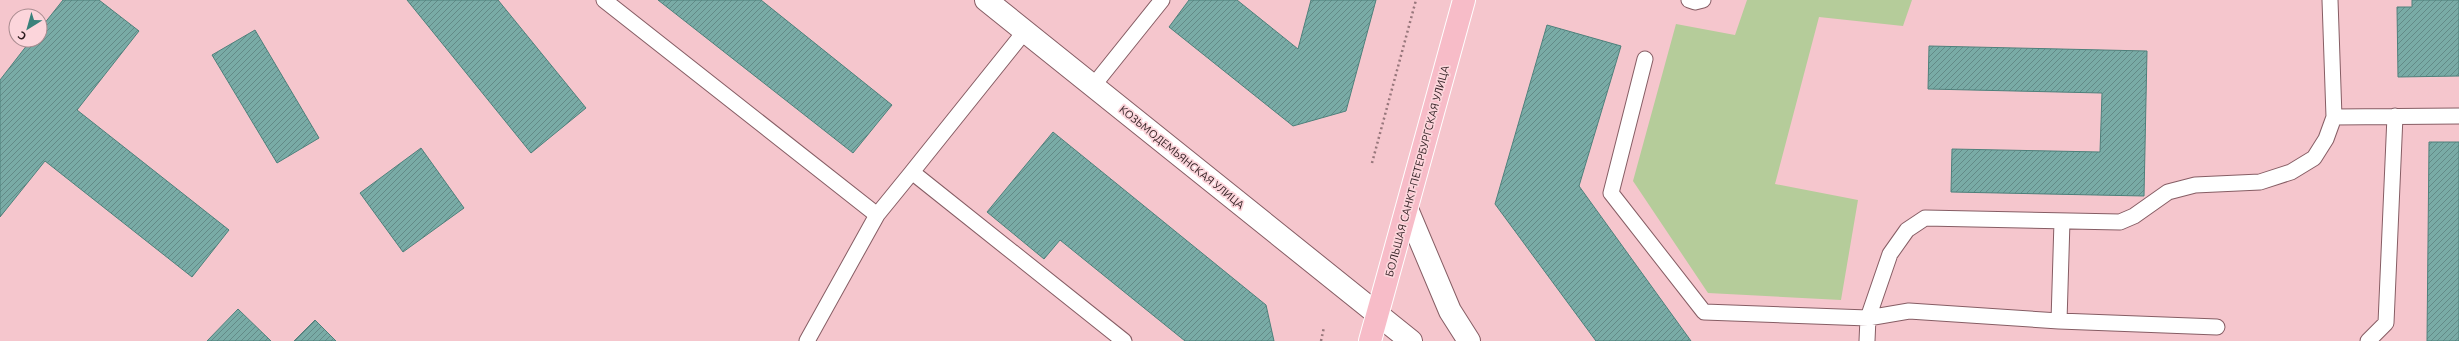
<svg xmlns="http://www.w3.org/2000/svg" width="2459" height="341" font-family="Ubuntu,sans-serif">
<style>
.green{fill:#b5cc9a}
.building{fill:url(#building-hatch);stroke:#4e807b}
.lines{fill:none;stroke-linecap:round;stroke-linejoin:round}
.service-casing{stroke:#865d64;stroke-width:17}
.tertiary-casing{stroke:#865d64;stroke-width:24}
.primary-casing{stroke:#fff;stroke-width:24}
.path{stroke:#97767b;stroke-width:2.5;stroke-dasharray:2 3;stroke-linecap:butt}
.service{stroke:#fff;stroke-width:15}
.tertiary{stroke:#fff;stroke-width:22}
.primary{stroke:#f7bcc8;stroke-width:22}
.labels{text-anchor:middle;stroke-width:3.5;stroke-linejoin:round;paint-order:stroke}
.street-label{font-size:11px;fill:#2c1b1e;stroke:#fcd5db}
</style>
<defs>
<pattern id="building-hatch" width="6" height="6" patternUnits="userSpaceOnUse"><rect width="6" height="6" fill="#79aba6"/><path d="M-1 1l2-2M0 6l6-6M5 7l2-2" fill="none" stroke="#638a87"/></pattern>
</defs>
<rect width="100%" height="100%" fill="#f5c6cd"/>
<path class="green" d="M1747,0h165l-9,26 -84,-9 -44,167 83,16 -17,100 -133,-7 -75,-112 43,-157 59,11z"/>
<path class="building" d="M63,0h36l40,31 -62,79 152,120 -37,47 -147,-116 -45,56v-137l31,-40h9v-11z
M407,0h91l88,108 -55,45z
M658,0h103l131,105 -39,48z
M1189,0h48l61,49 13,-49h65l-30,111 -53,15 -124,-99z
M2412,0h47v76l-61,1 -1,-70h15z
M1547,25l74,21 -42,140 112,155h-95l-101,-137z
M255,30l64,108 -42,25 -65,-108z
M1929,46l218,5 -3,145 -193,-4 1,-43 148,3 2,-59 -174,-4z
M1053,132l213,173 8,36h-89l-125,-101 -16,19 -57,-47z
M2429,142h30v199h-32z
M421,148l43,60 -61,44 -43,-59z
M238,309l33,32h-64z
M315,320l21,21h-42z"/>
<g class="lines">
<g class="service-casing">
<path id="service" d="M604,0l273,215
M1689,0l6,2 8,-2
M1025,31l-113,141 212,169
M1645,59l-34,134 93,119 164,6 -1,23
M1093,86l69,-86
M2334,117l125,-1
M2059,321l3,-100
M2217,327l-158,-6 -150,-10 -41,7 22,-64 17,-24 18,-12 195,4 14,-6 34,-24 27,-7 65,-3 31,-10 23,-14 12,-19 8,-22 -4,-117
M807,341l70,-126 35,-43
M2368,341l18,-18 9,-207"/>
</g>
<g class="tertiary-casing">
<path id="tertiary" d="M986,0l425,341
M1407,209l43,102 19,30"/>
</g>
<g class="primary-casing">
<path id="primary" d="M1370,341l94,-341"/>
</g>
<path class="path" d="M1372,163l44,-163
M1321,341l3,-14"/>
<use href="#service" class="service"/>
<use href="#tertiary" class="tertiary"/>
<use href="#primary" class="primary"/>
</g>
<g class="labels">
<g class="street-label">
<text transform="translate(1182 157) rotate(39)" y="4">КОЗЬМОДЕМЬЯНСКАЯ УЛИЦА</text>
<text transform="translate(1417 171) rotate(-75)" y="4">БОЛЬШАЯ САНКТ-ПЕТЕРБУРГСКАЯ УЛИЦА</text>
</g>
</g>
<g transform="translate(28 28) rotate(217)"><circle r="19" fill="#fcd5db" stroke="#a98b8f"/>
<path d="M0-3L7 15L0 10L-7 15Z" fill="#3a817b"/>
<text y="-6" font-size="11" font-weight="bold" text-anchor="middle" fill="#2c1b1e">С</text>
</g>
</svg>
